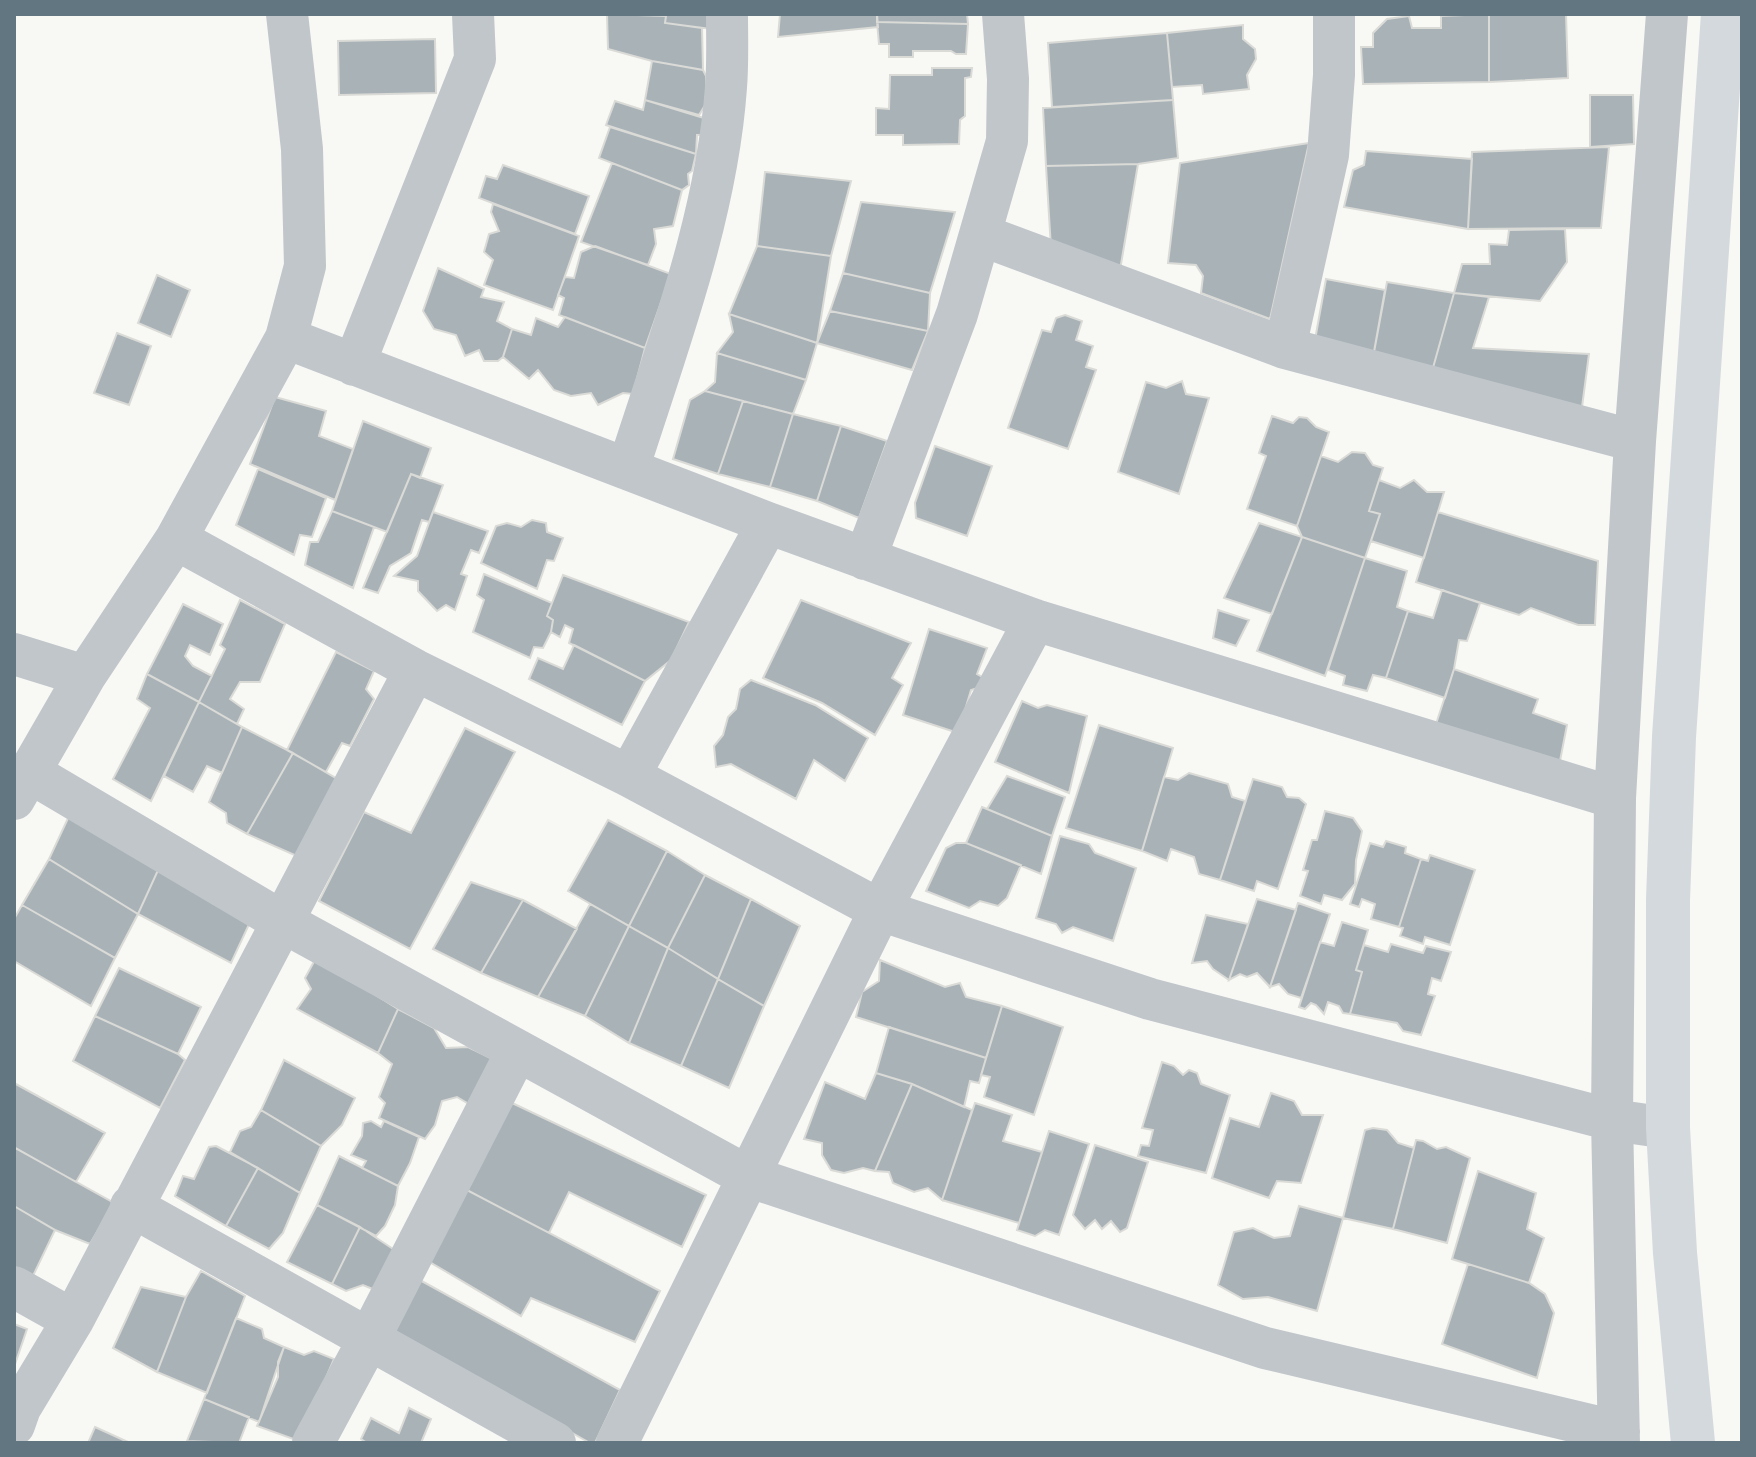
<svg xmlns="http://www.w3.org/2000/svg" width="1756" height="1457" font-family="Manrope,sans-serif">
<style>
.building{fill:#a8b2b7;stroke:#dadad7;stroke-width:2}
.lines{fill:none;stroke-linecap:round;stroke-linejoin:round}
.minor{stroke:#c1c6ca;stroke-width:42}
.major{stroke:#d3d9dc;stroke-width:44}
</style>
<rect width="100%" height="100%" fill="#f8f8f5"/>
<path class="building" d="M607,14l59,2 -1,7 37,5 1,42 -51,-9 -44,-12z
M627,14h86l-2,15 -46,-6 1,-7z
M780,14h97l1,13 -100,10z
M877,14h90l1,10 -91,-2z
M1489,14v68l-126,2 -2,-37h12v-14l14,-14 22,-3 3,12h29v-12z
M1489,14h77l2,64 -79,4z
M877,22l91,2 -2,30h-10l-5,-3h-38v6h-24v-13h-10z
M1243,25v14l12,10 1,10 -9,16 2,14 -46,5 -1,-9 -30,2 -5,-54z
M1167,33l6,67 -121,7 -4,-64z
M435,39l1,54 -97,2 -1,-54z
M652,61l51,9 3,6 1,26 -8,13 -54,-15z
M932,68h40l-1,9 -6,1v38l-5,4 -1,24 -56,1v-10h-27v-27l13,1 1,-34h42z
M1590,95h43l1,49 -44,3z
M645,100l62,19 -4,16h-6l-1,19 -90,-29 9,-24 28,9z
M1173,100l5,58 -40,6 -92,2 -3,-58z
M610,127l86,27 -4,17 -4,3 1,11 -7,5 -83,-32z
M1309,143l-39,176 -69,-26 2,-17 -7,-11 -28,-2 12,-100z
M1609,147l-8,81 -133,1 4,-77z
M1366,151l106,8 -4,70 -124,-22 9,-37 11,-5z
M612,163l70,27 -9,36 -19,3 2,15 -8,21 -67,-23z
M1138,164l-18,106 -69,-22 -5,-82z
M503,165l86,31 -14,38 -96,-36 7,-22 11,3z
M765,172l86,9 -20,75 -74,-10z
M861,202l94,10 -25,81 -87,-20z
M493,204l86,32 -26,74 -69,-25 9,-25 -9,-8 5,-18 10,-3 -8,-19z
M1565,229l2,33 -27,39 -86,-8 8,-29h28l-1,-20 18,1 2,-15z
M595,246l76,28 -26,74 -86,-33 5,-17 -6,-3 7,-18 9,1 7,-26z
M757,246l74,10 -14,87 -88,-29z
M438,268l46,21 -3,8 23,5 -7,19 15,8 -9,28 -5,4h-14l-5,-11 -14,6 -9,-21 -22,-6 -11,-18z
M843,273l87,20 -2,38 -98,-20z
M157,275l33,15 -19,47 -33,-14z
M1326,279l59,11 -13,73 -57,-23z
M1387,282l67,11 -25,89 -57,-19z
M1454,293l35,4 -16,51 116,6 -7,53 -153,-25z
M830,311l98,20 -16,39 -95,-27z
M729,314l88,29 -11,37 -89,-27 16,-21z
M1065,315l17,6 -6,19 17,6 -7,21 10,3 -28,79 -60,-21 34,-98 9,2 5,-14z
M565,317l80,31 -12,46 -10,-1 -25,12 -7,-12 -20,3 -17,-6 -16,-20 -9,9 -26,-22 9,-28 19,6 5,-17 22,9z
M117,333l34,13 -22,59 -35,-12z
M717,353l89,27 -13,34 -88,-23 10,-9z
M1182,381l4,13 23,4 -30,96 -61,-22 28,-90 20,6z
M705,391l38,10 -25,73 -45,-15 17,-59z
M275,397l51,14 -7,25 34,13 -18,51 -85,-36z
M743,401l50,13 -23,73 -52,-13z
M793,414l48,12 -24,75 -47,-14z
M1272,416l21,7 6,-6 8,1 9,9 13,5 -32,94 -50,-17 19,-53 -7,-3z
M363,421l68,27 -11,30 -9,-4 -24,58 -55,-21z
M841,426l46,15 -28,77 -42,-17z
M935,446l57,20 -25,70 -51,-18 -1,-15z
M1352,452l13,1 8,12 10,3 -14,43 11,3 -15,44 -63,-21 -5,-11 24,-70 17,6z
M258,469l68,29 -14,39 -12,-2 -6,20 -58,-30z
M411,474l32,11 -14,37 -7,-2 -11,33 -21,13 -12,27 -15,-5z
M1379,480l21,8 14,-8 13,12h17l-20,66 -53,-17 9,-27 -11,-3z
M332,511l42,16 -21,61 -48,-23 5,-23h8z
M433,512l55,19 -9,22 -8,-3 -10,24 6,2 -12,34 -9,-5 -9,6 -19,-20v-10l-24,-5 23,-20z
M1438,512l160,49 -3,64h-17l-47,-17 -12,7 -103,-33z
M532,520l14,3 1,9 16,6 -9,23 -7,-1 -10,29 -56,-26 15,-37 11,-3 14,4z
M1259,523l43,14 -30,77 -48,-16z
M1302,537l63,21 -40,118 -68,-25z
M1365,558l42,13 -10,36 11,4 -22,67 -13,-3 -6,16 -24,-6 2,-9 -17,-6z
M484,574l68,29 -5,13 6,4 -2,12 -8,16 -9,-1 -4,11 -57,-26 11,-32 -7,-5z
M563,575l126,47 -18,38 -26,21 -76,-38 4,-14 -8,-4 -5,12 -9,-5 2,-12 -6,-4z
M1442,590l38,13 -13,38 -8,-1 -5,29 -9,29 -59,-20 22,-67 25,7z
M240,600l45,24 -25,58h-20l-10,17 14,10 -7,15 -38,-22 26,-53 -5,-4z
M801,600l110,43 -19,35 11,7 -28,50 -53,-32 -59,-25z
M183,604l40,20 -13,31 -20,-10 -5,11 8,10 19,10 -13,26 -52,-28z
M1218,610l31,10 -13,26 -23,-8z
M929,629l58,19 -10,26 7,4 -3,9 -10,3 -13,43 -55,-18z
M574,645l71,36 -23,44 -93,-46 9,-21 25,11z
M336,652l38,19 -8,18 8,10 -24,47 -8,-3 -16,29 -39,-22z
M1454,669l84,30 -5,14 34,12 -8,41 -123,-42z
M147,674l52,28 -48,99 -38,-22 37,-71 -13,-9z
M751,680l64,25 53,33 -23,43 -31,-21 -18,39 -65,-35 -15,3 -2,-21 9,-11 5,-18 8,-8 4,-20z
M1022,701l16,7 9,-3 40,11 -18,77 -74,-31z
M199,702l43,25 -20,46 -15,-7 -14,26 -29,-16z
M1099,725l74,23 -31,103 -76,-23z
M242,727l51,26 -46,81 -20,-11 -1,-10 -17,-11z
M465,728l50,24 -105,197 -91,-48 45,-89 47,21z
M293,753l46,27 -40,77 -52,-23z
M1189,773l39,11 4,13 13,4 -25,79 -21,-6 -5,-17 -23,-8 -4,12 -25,-10 22,-74 14,3z
M1007,776l58,21 -13,39 -65,-27z
M1253,779l29,8 5,10 12,1 7,6 -28,85 -21,-8 -3,10 -34,-11z
M982,807l70,29 -11,38 -75,-31z
M1325,811l28,7 9,13 -6,29 -1,24 -13,16 -18,-5 -3,9 -21,-8 8,-25 -5,-1 9,-30h5z
M70,814l89,54 -21,46 -89,-55z
M608,820l59,31 -38,75 -61,-35z
M1060,836l29,8 6,9 41,15 -23,73 -40,-14 -11,6 -6,-9 -20,-6z
M1386,841l20,6 -1,6 16,6 -22,68 -28,-8 4,-15 -13,-5 -3,8 -9,-3 20,-61 13,4z
M956,843h10l55,22 -14,33 -9,8 -18,-5 -11,7 -43,-17 20,-43z
M667,851l38,24 -37,73 -39,-22z
M1430,855l45,15 -25,75 -25,-8 -2,7 -23,-8 3,-8 -4,-1 22,-68 7,2z
M49,859l89,55 -23,44 -93,-53z
M159,868l93,50 -21,45 -93,-49z
M705,875l46,24 -33,80 -50,-31z
M471,882l52,18 -42,73 -48,-24z
M751,899l49,27 -36,80 -46,-27z
M1257,899l39,11 -26,77 -13,-14 -10,4 -7,-3 -11,6z
M523,900l54,29 -39,68 -57,-24z
M1298,903l32,11 -29,84 -13,-4 -9,-10 -9,3z
M590,904l39,22 -44,90 -47,-19z
M22,905l93,53 -24,48 -77,-45v-42z
M1206,915l42,9 -19,56 -16,-11 -6,-8 -15,2z
M1342,922l26,8 -12,40 6,2 -12,42 -7,-1 -4,-7 -11,-4 -4,12 -8,-9 -5,-2 -6,6 -6,-2 21,-65 14,4z
M629,926l39,22 -39,95 -44,-27z
M1391,944l32,9 3,-7 25,6 -10,29 -9,-3 -4,16 7,2 -14,39 -18,-4 -6,-8 -47,-9 12,-42 -6,-2 8,-25 24,7z
M668,948l50,31 -37,87 -52,-23z
M316,958l82,51 -20,44 -81,-44 14,-20 -6,-11z
M880,960l65,27 15,-4 6,14 36,9 -16,52 -130,-41 6,-25 17,-11z
M119,968l82,39 -23,47 -83,-38z
M718,979l46,27 -35,82 -48,-22z
M1002,1006l61,21 -29,88 -50,-18 6,-20 -9,-2z
M398,1009l36,19 12,20 22,-1 27,13 -21,47 -17,-10 -15,4 -7,24 -10,14 -46,-21 6,-15 -6,-6 13,-33 -14,-11z
M95,1016l83,38 7,6 -25,48 -87,-47z
M889,1027l97,31 -7,25 -9,-2 -6,26 -52,-23 -36,-11z
M284,1060l71,38 -13,27 -21,21 -60,-36z
M1162,1062l12,4 9,9 6,-5 8,3 4,11 29,11 -24,78 -68,-17 3,-11 8,1 4,-16 -11,-2z
M876,1073l36,11 -37,87 -12,-3 -19,5 -13,-3 -9,-15v-12l-18,-4 21,-57 40,17z
M14,1083l91,50 -29,49 -62,-35z
M912,1084l60,26 -30,90 -14,-12 -14,4 -21,-9 -4,-11 -14,-1z
M1271,1093l23,8 8,14h21l-22,68 -24,-2 -8,17 -57,-20 18,-60 29,9z
M510,1102l196,93 -24,52 -113,-55 -20,41 -84,-44z
M975,1103l37,12 -9,26 39,11 -23,71 -77,-23z
M261,1110l60,36 -21,47 -70,-41 10,-21 11,-4z
M371,1121l10,6 3,-6 35,16 -9,26 -12,23 -36,-18 4,-7 -15,-6 11,-19 1,-13z
M1373,1128l14,2 11,13 16,5 -21,81 -50,-11 22,-88z
M1049,1131l40,13 -30,91 -14,-5 -10,6 -18,-6z
M1416,1140l7,1 14,8 9,-2 24,11 -23,85 -54,-14z
M1095,1145l53,17 -21,66 -7,4 -9,-11 -9,8 -7,-9 -10,9 -12,-14z
M216,1146l42,22 -32,58 -51,-30 8,-20 11,3 15,-32z
M15,1148l99,55 -24,41 -35,-14 -41,-24z
M339,1156l59,30 -3,19 -10,21 -9,10 -59,-31z
M258,1168l42,25 -17,40 -14,16 -43,-23z
M1478,1171l58,22 -9,36 17,9 -15,45 -77,-24z
M465,1189l195,102 -25,51 -104,-44 -10,18 -93,-55z
M317,1205l43,22 -28,57 -45,-22z
M14,1206l41,24 -24,50 -17,-9z
M1299,1206l44,12 -26,93 -49,-14 -25,2 -25,-14 16,-53 19,-4 21,10 16,-2z
M360,1227l39,26 -24,37 -12,-5 -17,6 -14,-7z
M1468,1264l61,19 16,11 9,19 -17,65 -95,-34z
M201,1271l44,25 -38,97 -50,-21 29,-75z
M418,1279l202,111 -25,53h-5l-198,-112z
M141,1287l45,10 -29,75 -44,-24z
M236,1318l26,11 2,9 20,9 -25,75 -55,-23z
M14,1324l13,5 -13,38z
M284,1347l20,8 10,-4 20,8 -35,82 -42,-15 21,-49v-15z
M204,1399l45,18 -10,26 -52,-2z
M409,1408l22,11 -10,24h-54l-6,-4 10,-21 28,15z
M95,1427l35,16h-42z"/>
<g class="lines">
<path class="minor" d="M981,235l304,113 350,93
M286,338l482,185 267,97 580,178
M1285,348l43,-193 6,-80v-61
M354,365l121,-306 -2,-45
M628,469c39,-122 89,-253 98,-382 2,-24 1,-49 1,-73
M176,539l239,131 214,106 251,134 270,89 462,121 56,8
M865,559l92,-245 50,-173 1,-62 -5,-65
M14,654l71,22
M29,772l254,150 464,254 518,172 354,84
M629,776l139,-253
M14,799l71,-123 91,-137 110,-201 19,-72 -3,-117 -15,-135
M131,1206l424,237
M14,1287l59,33
M14,1425l6,-17 53,-88 342,-650
M313,1443l56,-104 148,-288
M617,1443l263,-533 155,-290
M1619,1443l-7,-323 3,-322 20,-357 32,-427"/>
<path class="major" d="M1693,1443l-18,-190 -7,-125v-228l6,-163 49,-723"/>
</g>
<rect width="1756" height="1457" fill="none" stroke="#627682" stroke-width="32"/>
</svg>
